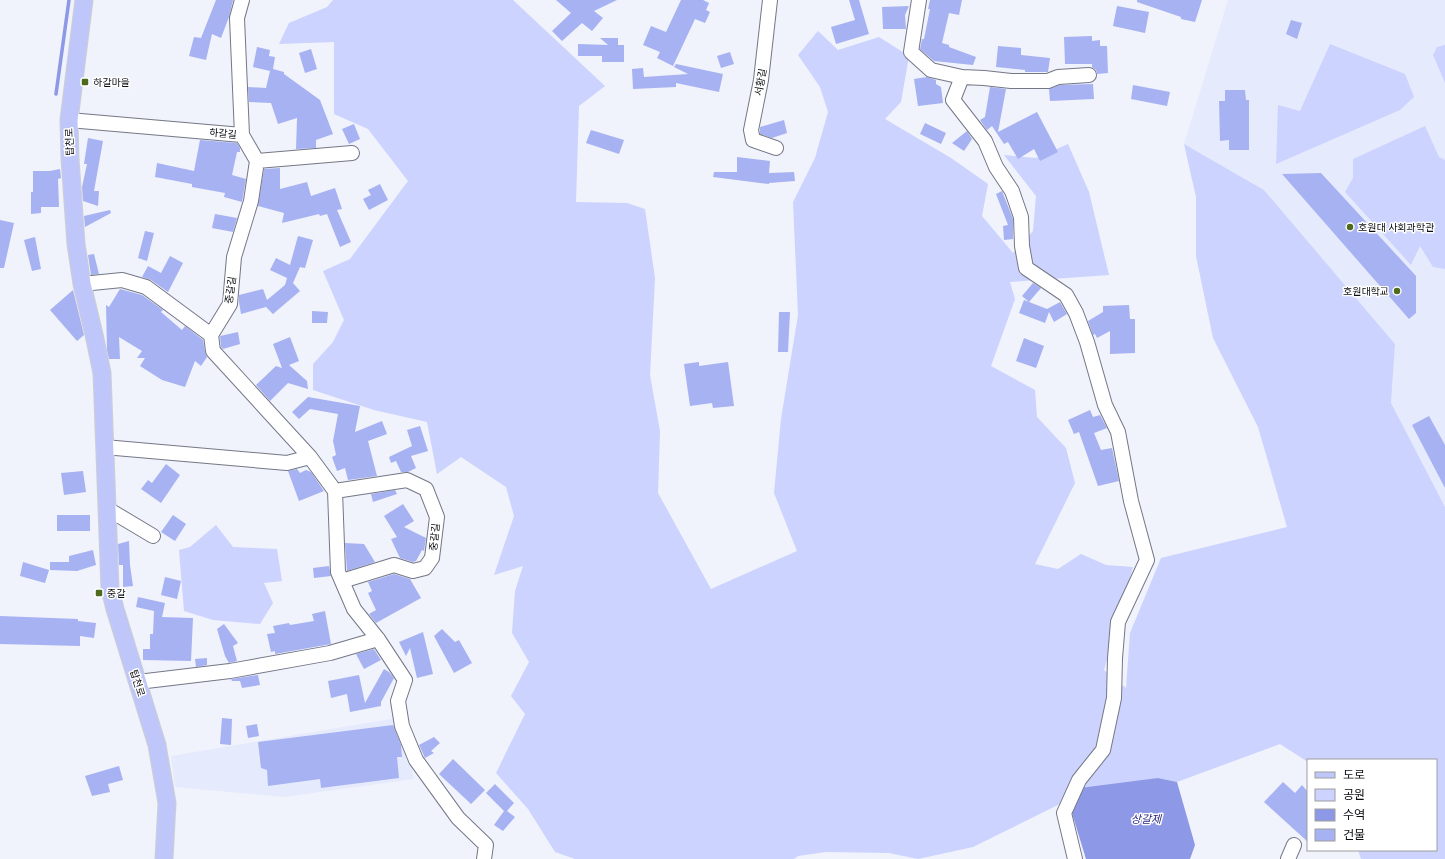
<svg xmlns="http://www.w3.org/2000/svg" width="1445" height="859" font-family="Raleway,'Noto Sans KR',sans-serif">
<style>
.built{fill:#e6eafd}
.green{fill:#cbd3fe}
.water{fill:#8d98e6}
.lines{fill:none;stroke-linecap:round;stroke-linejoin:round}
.stream{stroke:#8d98e6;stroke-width:3.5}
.building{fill:#a7b2f2}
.minor-casing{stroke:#747786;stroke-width:16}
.major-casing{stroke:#cecfd0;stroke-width:19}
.minor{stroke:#fff;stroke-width:14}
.major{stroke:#bfc7fa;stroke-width:17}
.poi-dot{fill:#4f6a1d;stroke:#fff;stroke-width:1.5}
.labels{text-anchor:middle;stroke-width:3;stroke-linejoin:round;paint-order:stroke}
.poi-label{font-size:10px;fill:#0c0d12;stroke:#fff;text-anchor:start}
.street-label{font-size:10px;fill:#0c0d12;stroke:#fff}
.water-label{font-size:11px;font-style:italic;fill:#292680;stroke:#fff}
</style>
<rect width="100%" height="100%" fill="#f0f2fc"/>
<path class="built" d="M1228,0h217v507l-54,-104 4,-59 -131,-154 -80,-46z
M397,718l12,35 5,26 -130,18 -109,-10 -4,-31z"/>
<path class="green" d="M333,0h180l92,86 -26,20 -3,96 51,1 18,6 10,69 -5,97 10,56 -2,62 53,96 86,-38 -23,-58 7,-74 17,-104 -5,-113 22,-44 13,-46 -8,-25 -22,-32 20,-24 20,19 41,-13 30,19 -8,46 -16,17 66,39 37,26 -6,32 31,37 20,-22 3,-35 -32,-41 32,3 32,-14 21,48 20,83 -99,7 5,17 -24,67 44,24 2,27 29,31 9,35 -40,81 23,5 23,-15 25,11 27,2 -29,103 22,18 4,-55 31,-75 126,-31 -29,-100 -45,-89 -17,-82v-59l-12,-53 80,46 131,154 -4,59 54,104v352h-84l-3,-9h78v-90h-128v2l-28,-18 -103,38 -19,-4 -90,22 -95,47 -55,12 -29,-6 -63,-1 -28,4 -4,3h-219l-20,-7 -27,-43 -32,-36 29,-59 -14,-18 18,-34 -17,-29 3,-42 8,-25 -29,9 20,-59 -8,-29 -45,-30 -24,17 -10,-52 -53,-12 -61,-20v-26l20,-22 11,-22 -21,-49 27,-12 58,-78 -40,-52 -34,-15v-72l-55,2 10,-21 38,-16z
M1330,44l75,30 9,23 -14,13 -124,54 2,-59 22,6z
M1445,45v38l-12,-28 4,-8z
M1425,126l14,31 6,3v109l-12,-2 -13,-21 -9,19 -66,-73 8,-14v-19z
M216,525l17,22 44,2 5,32 -18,2 9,20 -13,21 -47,-4 -29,-9 -5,-61 11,-3z"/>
<path class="water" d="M1158,778l19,4 18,63 -5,14h-104l-18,-59 12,-12z"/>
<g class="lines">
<path class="stream" d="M56,94l13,-94"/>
</g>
<path class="building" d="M216,0h17l-4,17 -8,21 -9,-4 -6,26 -17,-4 5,-19 7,1z
M556,0h61l-23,11 9,7 -11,13 -10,-8 -20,18 -10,-10 19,-18z
M681,0h22l6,3 -3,7 4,2 -5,11 -10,-4 -22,47 -16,-8 3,-6 -17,-7 8,-19 15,6z
M849,0h10l10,34 -33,10 -5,-17 24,-7z
M930,0h32l-3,15 -10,-2 -7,30 7,2v2l27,10 -3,8 -39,-4 -14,-12 2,-10h2l6,-30h-2z
M1137,0h65l-7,22 -14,-3v-2l-44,-15z
M909,6l-4,9 1,14h-23l-1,-22z
M1117,6l32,6 -4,21 -32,-7z
M1291,20l11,3 -5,16 -11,-5z
M1092,36v5l8,-1v6h7l1,27 -11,1 -1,-4 -4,-3v-3h-27l-1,-27z
M600,38h18v7h6v17h-22v-6h-24v-12l30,1z
M998,46l23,2v7l29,3 -2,14h-23v-2l-29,-3z
M257,47l13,3 -1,6 6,1 -2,12 11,3v2l36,26 13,34 -17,6v8l-20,1 1,-31 -19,6 -7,-21 -22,-1 -1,-15 18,1 4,-17 -17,-4z
M311,49l6,20 -12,4 -6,-20z
M730,52l4,12 -13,4 -4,-12z
M676,64l47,10 -4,18 -43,-9v4l-43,2 -1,-20 11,-1 1,9 44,-3 -14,-7z
M927,77l9,3v4l5,3 2,16 -25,3 -4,-27z
M1093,84l1,15 -44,2 -1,-12 11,-4z
M1133,85l37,7 -3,14 -36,-7z
M990,87l16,2 -8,43 39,-20 21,40 -18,9 -6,-12 -16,10 -10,-17 -4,2 -12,-18 -5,4 -7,-10 5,-3z
M1225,90h20l1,10h3v50h-20v-10l-9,1 -1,-40h6z
M784,120l3,13 -15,5 -12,-4v-7z
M925,123l21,10 -5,11 -21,-10z
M354,124l6,15 -11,5 -7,-15z
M591,130l33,10 -5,14 -33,-11z
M967,131l5,8 -8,12 -12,-8z
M88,138l15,3 -9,50h5l-1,15 -15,-5 -1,-14 5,-23h-3z
M200,140l37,3 3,5v4h-3l-5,23 14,4 -4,23 -18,-5 1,-4 -33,-6v-3l-37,-7 2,-14 37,8z
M737,157l33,4 -1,12 25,-1 1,9 -26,2v1l-56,-7 1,-5h23z
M280,168v21l27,-7 4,14 24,-8 7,21 -5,1 14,32 -11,5 -13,-33 -7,2 -1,-2 -37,9 2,-10 -26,-7 6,-37z
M60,169l1,9 -3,1 1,28h-18v6l-10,1v-22h2v-21h17z
M1321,173l95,103v37l-7,6 -127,-145z
M380,184l8,16 -19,10 -6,-11 8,-4 -3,-5z
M1002,191l11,28v20l-9,1 -1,-14 5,-1 -12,-31z
M110,210l1,3 -26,14 -1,-11z
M215,214l22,4 -4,14 -21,-4z
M0,220l14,3 -10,45h-4z
M145,231l9,2 -7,28 -9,-3z
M298,236l15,4 -8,28 -5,-1 -7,16 7,8 -27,23 -7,-7 -25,7 -2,-12v-7l24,-6 4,11 18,-15 2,-7 -17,-8 6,-12 14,7z
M35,237l6,32 -9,2 -8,-31z
M94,254l5,20 -8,1 -3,-20z
M170,256l13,7 -15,29 -17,-12 -9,-3 6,-11 13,7z
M1033,283l8,5 -12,14 -7,-6z
M120,289l22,6 21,15 -2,2 21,18 3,-4 18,14 2,12 2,5 -6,9 -6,-5 -10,26 -23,-7 -22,-14 5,-8h-8l5,-7 -23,-14 1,22h-11l-2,-9 -1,-45 3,2z
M73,290l11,45 -7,6 -27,-31z
M1024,300l23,9 13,-7 7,12 -13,8 -5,-10 -4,11 -26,-10z
M1129,305l1,14h5v34l-25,1v-23l-13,7 -2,-4 -2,1 -5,-14 15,-9v-6z
M312,311l16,1 -1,11h-15z
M779,312h11l-2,40h-10z
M238,332l2,12 -17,5 -2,-2 -1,-11z
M290,337l9,24 -10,4 18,16 1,8 -20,-6 -18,18 -14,-16 20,-19 6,2 -9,-24z
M1024,338l20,8 -8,22 -20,-7z
M699,362v4l29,-4 6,44 -21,2 -1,-5 -22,3 -6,-42z
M308,397l52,9 -5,26 27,-11 5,13 -19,7 9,35 -29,4 -3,-12 -8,3 -5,-14 4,-2 -3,-14 5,-27 -28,-5 -11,10 -7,-7z
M1090,410l3,7 7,-2 7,13 -13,5 7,17 11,-2 7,33 -21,5 -19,-54 -5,2 -6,-14z
M1429,416l16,29v43l-33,-63z
M420,426l8,25 -17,5 5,12 -8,4h-7l-5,-11 -5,2 -2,-6 23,-11 -5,-16z
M166,464l14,11 -19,28 -20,-14 7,-9 4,3z
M297,469l3,4 6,-3 5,2 13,19 -25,10 -11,-30z
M83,471l3,21 -22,3 -3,-22z
M395,490l2,4 -24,8 -2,-8z
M403,504l11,17 -10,6 22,11 -2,13 -2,-1 -6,11 -3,1 -13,-4 -9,-19 6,-2 -13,-21z
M57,515h33v16h-33z
M173,515l13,9 -11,17 -14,-9z
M129,541l1,24 3,21 -10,1v-22h-4l-1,-21z
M345,543l19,1 11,18 -28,9z
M93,550l3,15 -19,6 -27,-1v-8h19v-6z
M23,562l26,8 -4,13 -25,-7z
M329,566l2,10 -17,2 -1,-10z
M394,574l16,5 11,19 -45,25 -7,-9 7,-4 -8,-17 4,-2 -4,-9z
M165,577l16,4 -4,18 -16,-4z
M138,597l27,6 -3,14 31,1 -2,43 -48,-1v-11h7v-15h3l1,-23 -18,-4z
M325,611l6,33 -56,10v-3l-4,1 -4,-18 8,-1 -2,-7 16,-3 1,2 24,-4 -2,-7z
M0,616l78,3v2l18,2 -2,15 -14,-2v10l-80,-2z
M224,624l14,19 -5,3 4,15 -8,2 -4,-7 -8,-27z
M442,629l13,13 4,-2 13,23 -18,10 -20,-37z
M423,632l10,42 -16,4 -7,-30 -4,8 -7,-14z
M374,649l7,11 -17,9 -8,-15z
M207,658v7l-11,2 -1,-8z
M384,669l5,3 5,6 -13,24v4l-31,6 -3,-18 -16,4 -3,-17 31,-6 6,28z
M258,675l2,10 -18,3 -2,-7h-8l-1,-2z
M222,718l10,1 -1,26 -11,-1z
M257,724l2,12 -11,2 -2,-12z
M393,725l8,20 1,12h-5l2,21 -78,10 -1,-9 -52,7 -1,-16 -6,-2 -3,-26z
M434,737l6,6 -9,8 3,2 -9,5 -6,-13z
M453,759l32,31 -14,14 -32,-30z
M119,766l4,14 -15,4 2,8 -18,4 -7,-20z
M1283,782l12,11 7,-8 6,7v50l-44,-40z
M495,784l19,19 -7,8 8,6 -12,14 -9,-6 10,-14 -18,-18z"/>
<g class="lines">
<g class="minor-casing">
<path id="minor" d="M242,0l-5,18 5,117 15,26 -6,40 -17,56 -4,47 -19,31 2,16 97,106 25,34 3,81 16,37 24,30 27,41 -7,21 4,25 14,34 42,58 28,27 -2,14
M770,0l-9,80 -10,50 2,10 23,8
M919,0l-8,52 20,18 31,7 22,1 27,3h37l10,-4 31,-2
M962,77l-9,23 32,41 11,26 16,24 9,26 1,29 4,22 40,27 10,18 11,29 18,63 13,27 13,69 16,59 -29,62 -3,36 -1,40 -11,52 -24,30 -15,33 11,46
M69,120l173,15
M257,161l95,-8
M82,284l40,-4 24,7 65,48
M104,447l183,16 23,-6
M335,491l72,-11 19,9 11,28 -5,41 -7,10 -12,3 -19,-6 -52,16
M106,508l47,28
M138,682l92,-11 100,-18 48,-14
M1288,859l6,-14"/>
</g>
<g class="major-casing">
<path id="major" d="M84,0l-15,120 1,39 6,85 6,40 13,55 7,34 8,216 5,20 42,136 10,58 -3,56"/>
</g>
<use href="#minor" class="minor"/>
<use href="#major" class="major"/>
</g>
<g class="poi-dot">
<rect x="81" y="78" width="8" height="8" rx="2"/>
<circle cx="1350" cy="227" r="4"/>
<circle cx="1397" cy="291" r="4"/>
<rect x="95" y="589" width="8" height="8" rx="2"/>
</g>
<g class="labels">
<g class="poi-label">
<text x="93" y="86">하갈마을</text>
<text x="1358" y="231">호원대 사회과학관</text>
<text x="1389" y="295" text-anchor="end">호원대학교</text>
<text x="107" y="597">중갈</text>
</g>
<g class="street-label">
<text transform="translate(760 82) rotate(-80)" y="4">서황길</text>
<text transform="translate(223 133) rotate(5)" y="4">하갈길</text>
<text transform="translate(69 142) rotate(-92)" y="4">탑천로</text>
<text transform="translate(230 290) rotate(-82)" y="4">중갈길</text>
<text transform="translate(434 537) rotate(-84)" y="4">중갈길</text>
<text transform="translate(138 683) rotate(72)" y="4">탑천로</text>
</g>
<g class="water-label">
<text x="1146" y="823">상갈제</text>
</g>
</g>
<rect x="1307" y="759" width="130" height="92" fill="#ffffff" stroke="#9e9ea0"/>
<rect x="1315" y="772" width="20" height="6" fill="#bfc7fa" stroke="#9e9ea0"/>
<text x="1343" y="779" font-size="12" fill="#0c0d12">도로</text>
<rect x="1315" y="789" width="20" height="12" fill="#cbd3fe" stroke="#9e9ea0"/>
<text x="1343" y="799" font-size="12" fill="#0c0d12">공원</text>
<rect x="1315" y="809" width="20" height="12" fill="#8d98e6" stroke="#9e9ea0"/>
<text x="1343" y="819" font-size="12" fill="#0c0d12">수역</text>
<rect x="1315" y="829" width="20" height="12" fill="#a7b2f2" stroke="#9e9ea0"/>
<text x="1343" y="839" font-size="12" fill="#0c0d12">건물</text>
</svg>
